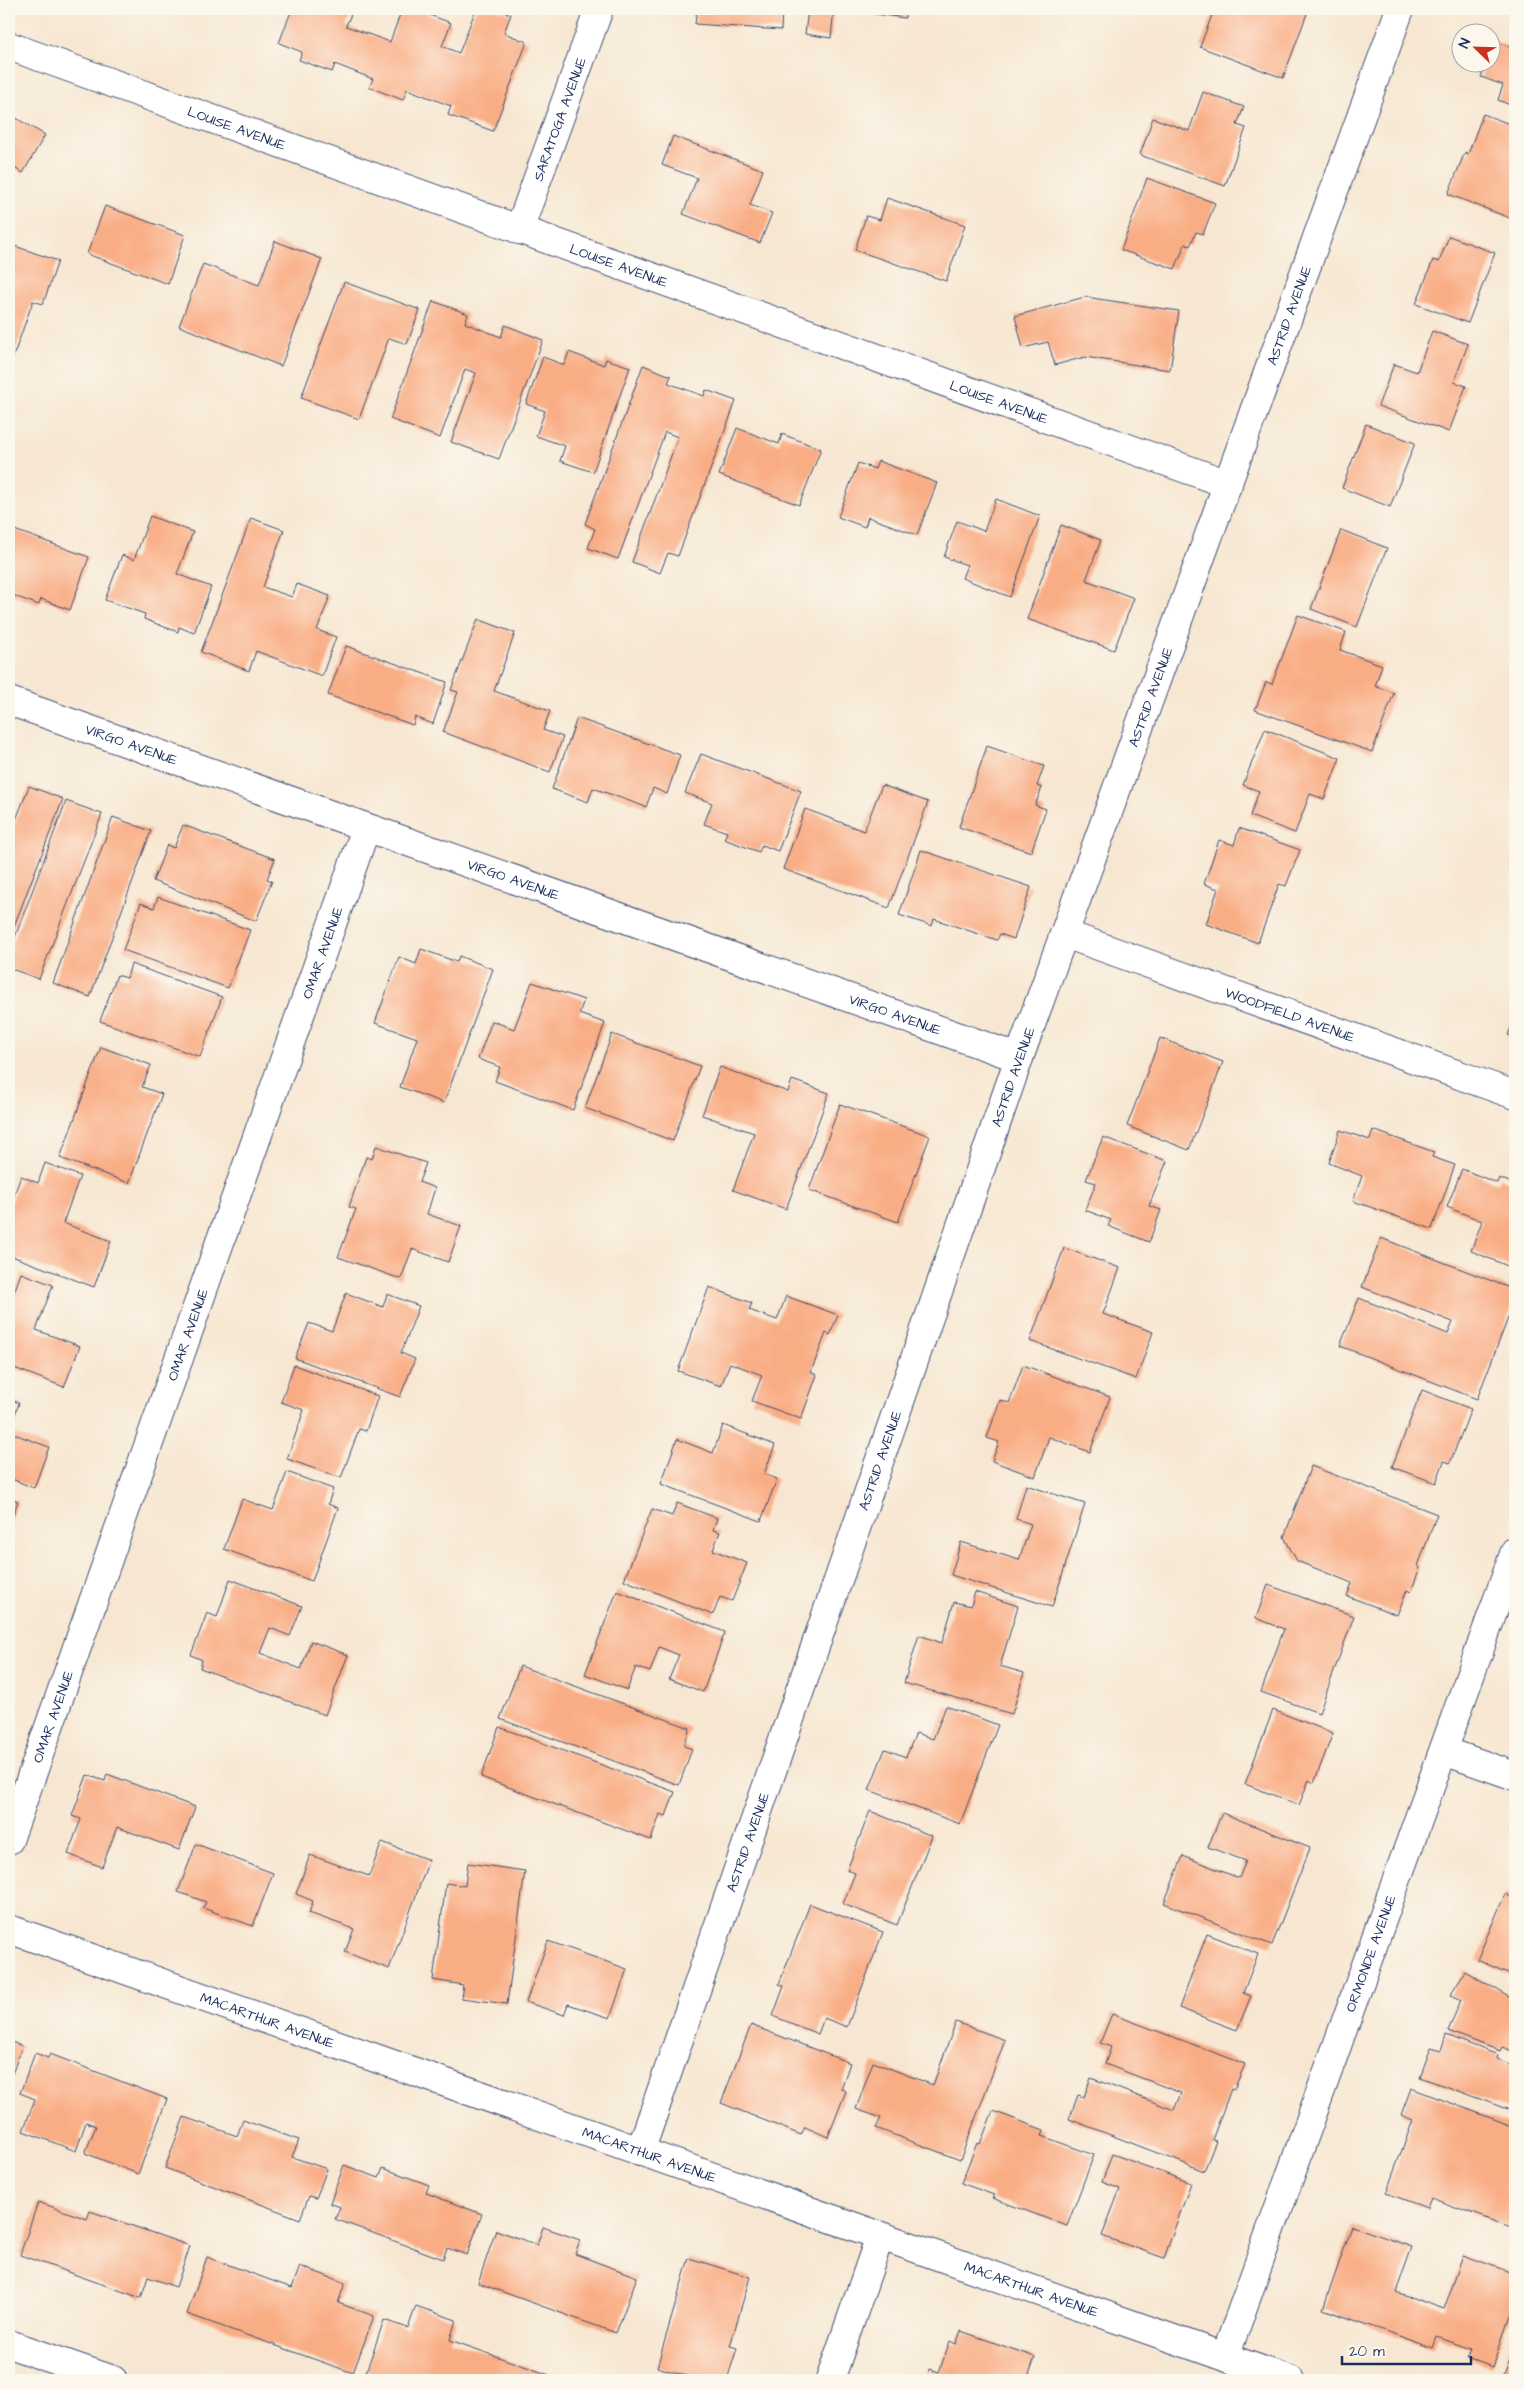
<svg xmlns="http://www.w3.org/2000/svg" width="1524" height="2389" font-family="'Architects Daughter',sans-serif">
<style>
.building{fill:#f9ad85}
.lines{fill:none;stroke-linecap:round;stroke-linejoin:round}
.minor-casing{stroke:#3c4b6f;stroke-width:30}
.minor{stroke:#fff;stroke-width:28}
.labels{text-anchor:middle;stroke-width:4;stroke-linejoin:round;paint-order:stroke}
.street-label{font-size:14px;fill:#1b2f5e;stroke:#fbf7ec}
</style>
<rect width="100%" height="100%" fill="#fbf7ec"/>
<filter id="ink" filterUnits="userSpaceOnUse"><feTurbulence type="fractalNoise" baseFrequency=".02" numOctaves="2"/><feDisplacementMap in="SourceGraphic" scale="10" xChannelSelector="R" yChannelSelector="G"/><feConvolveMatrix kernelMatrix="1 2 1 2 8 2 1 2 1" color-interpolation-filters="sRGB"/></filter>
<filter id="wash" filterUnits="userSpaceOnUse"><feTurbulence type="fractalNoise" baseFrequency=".0096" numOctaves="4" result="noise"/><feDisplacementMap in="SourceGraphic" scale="20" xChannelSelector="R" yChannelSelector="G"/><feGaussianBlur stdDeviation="1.12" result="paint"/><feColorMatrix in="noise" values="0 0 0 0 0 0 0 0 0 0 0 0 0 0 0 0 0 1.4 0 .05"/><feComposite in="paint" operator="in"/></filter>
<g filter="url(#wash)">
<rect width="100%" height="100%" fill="#f7e7d2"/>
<g id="blocks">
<path class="building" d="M292,9h61l-7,17 44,16 12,-33h27l-2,5 24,9 -9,23 17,7 17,-44h20l15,5 -7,19 23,9 -34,89 -45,-16 3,-9 -44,-17 -4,11 -34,-13 4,-8 -38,-15 -3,8 -33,-12 3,-8 -23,-9z
M697,9h85l-1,21 -86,-6z
M808,9h26l-3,29 -26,-4z
M838,9h68l-1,9z
M1194,9h108l6,2 -25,67 -83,-31 12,-32z
M1495,41l20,8v58l-17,-7 5,-15 -22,-8 6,-15h5v-13z
M1203,92l41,15 -7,18 9,3 -21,58 -85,-31 13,-37 36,13z
M9,114l36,21 -22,38 -14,-8z
M1483,114l32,12v94l-67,-26 17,-42 3,2z
M673,136l90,34 -13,35 22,8 -12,30 -77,-29 14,-36 -35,-13z
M1147,178l68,25 -12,31 -7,-2 -6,14 -5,-2 -10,25 -54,-19z
M887,198l78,27 -19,56 -91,-31 11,-34 14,4z
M105,206l80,29 -17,49 -81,-30z
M1449,236l46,17 -27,70 -52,-19 17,-44 6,2z
M275,241l47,18 -41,107 -102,-40 24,-62 56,21z
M9,244l49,17 -15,43 -10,-3 -21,59 -3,-1z
M344,282l76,28 -13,34 -18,-6 -30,81 -58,-21z
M1085,297l94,14 -9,59 -85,-13 -30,8 -7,-23 -25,6 -8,-32z
M433,301l35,13 -3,9 36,14 4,-12 38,15 -44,119 -48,-17 25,-69 -11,-4 -25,69 -50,-19z
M1432,331l36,13 -14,38 12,4 -17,46 -71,-26 16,-42 23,8z
M569,352l35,13 2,-6 24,8 -37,105 -33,-11 5,-15 -29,-10 9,-25 -19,-7 17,-47 21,8z
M643,365l28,11 -3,7 36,13 2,-6 30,11 -58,155 -10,-3 -8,20 -28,-11 46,-125 -13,-5 -47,127 -30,-11 7,-19 -10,-5z
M1366,424l49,19 -25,64 -48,-19z
M737,428l42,16 3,-10 39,15 -22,56 -80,-30z
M878,461l59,22 -20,52 -49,-18 -3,10 -27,-10 20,-54 17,6z
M996,499l44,17 -30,81 -48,-19 5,-13 -23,-8 13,-36 27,10z
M150,516l43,16 -16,42 34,13 -17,46 -15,-6 -1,5 -34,-13 1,-5 -40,-14 17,-45 12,5z
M251,518l33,12 -21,57 29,10 5,-13 33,12 -13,34 19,7 -14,39 -66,-25 -7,20 -48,-19z
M1061,525l40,15 -15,40 48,18 -20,52 -87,-31z
M9,528l80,29 -19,53 -29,-11 -2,6 -30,-11z
M1341,530l46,18 -30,79 -46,-18z
M1298,615l48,17 -6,18 42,15 -7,21 19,7 -22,59 -117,-42 11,-28 6,2z
M478,619l37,14 -21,58 56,20 -7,19 20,7 -13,35 -107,-40 15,-40 -7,-2z
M346,646l101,36 -14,42 -18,-7 -2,8 -85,-30z
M577,718l103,37 -13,39 -14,-6 -7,19 -53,-19 -5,14 -36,-13z
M1265,729l75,29 -16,41 -14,-5 -15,39 -45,-17 9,-25 -16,-6z
M987,746l57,20 -7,20 5,2 -7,17 11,4 -15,43 -72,-25z
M701,754l100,37 -23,60 -16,-6 -3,7 -35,-13 3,-7 -23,-8 8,-21 -27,-10z
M882,785l46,17 -39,106 -106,-39 22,-60 59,22z
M29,786l34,13 -54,140v-101z
M66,801l36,13 -63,165 -30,-11v-15z
M113,817l38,14 -61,166 -37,-14z
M183,825l92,34 -8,20 5,2 -16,40 -103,-40 14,-36 7,3z
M1239,828l61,22 -14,36 -7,-2 -21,59 -52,-19 12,-35 -14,-5 15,-44 15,5z
M921,850l110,37 -17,52 -14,-5 -3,6 -63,-21 -2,7 -33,-11z
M158,897l92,33 -22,58 -105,-38 18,-47 13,5z
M421,949l36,13 2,-6 34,13 -49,134 -44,-16 17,-49 -42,-15 24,-66 17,7z
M131,964l91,33 -22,60 -100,-36 17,-46 10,3z
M532,982l52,18 -5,14 26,9 -32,87 -78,-29 5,-14 -22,-8 14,-38 22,8z
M1515,1017v20l-7,-2z
M612,1034l88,32 -27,75 -88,-33z
M1160,1038l63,24 -34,88 -62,-24z
M101,1047l50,18 -9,22 20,7 -33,89 -69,-25z
M720,1067l68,25 4,-12 37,13 -43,116 -53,-19 21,-57 -52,-18z
M840,1104l90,32 -32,86 -89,-32z
M1340,1130l30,10 3,-10 61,22 -2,5 23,8 -23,64 -79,-28 9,-25 -33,-13z
M1103,1137l64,24 -18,45 12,4 -12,32 -41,-16 3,-6 -26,-10 11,-27 -10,-3z
M376,1146l50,17 -7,19 16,6 -8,26 34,12 -13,36 -36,-13 -11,30 -63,-22 18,-48 -7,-2 17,-50 6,2z
M45,1163l35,13 -17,47 48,18 -17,46 -85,-32v-46l12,-33 17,7z
M1462,1169l35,14 2,-5 16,6v85l-44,-18 11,-30 -35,-14z
M1381,1238l134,52v10l-38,99 -137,-53 19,-48 89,36 5,-12 -91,-35z
M1064,1248l56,20 -17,46 50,18 -17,47 -106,-38z
M21,1273l32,12 -17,45 44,16 -16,41 -55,-21v-60z
M709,1287l43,16 -3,7 28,10 9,-24 52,19 -8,20 -4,-2 -15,39 6,3 -16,44 -49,-18 10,-26 -32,-12 -9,23 -43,-15z
M346,1293l37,14 4,-13 32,12 -18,47 14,6 -15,38 -105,-39 14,-35 23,8z
M294,1365l84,31 -12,35 -7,-2 -18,49 -54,-19 17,-49 -23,-8z
M1023,1365l87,32 -20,55 -41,-15 -14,40 -43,-16 7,-19 -12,-4 13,-38 9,3z
M1422,1390l49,19 -21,54 -6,-2 -8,22 -44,-16z
M9,1399l10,4 -10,29z
M723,1425l52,20 -11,29 13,5 -16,42 -100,-37 16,-45 36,14z
M9,1432l40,15 -15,41 -25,-10z
M1311,1466l126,48 -19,52 2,1 -9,25 -4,-2 -10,25 -50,-19 5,-13 -55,-22 -13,-24z
M287,1472l46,17 -5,15 10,4 -26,73 -88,-32 18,-50 31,11z
M1026,1485l59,19 -33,103 -101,-32 10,-33 58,18 12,-36 -15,-5z
M9,1498l9,3 -9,26z
M677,1503l40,15 -4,12 7,2 -7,18 34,13 -15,38 -12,-4 -7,18 -89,-35 28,-71 20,7z
M230,1579l72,27 -12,30 -20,-8 -10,25 41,16 10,-28 37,14 -23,60 -125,-47 2,-8 -11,-5 16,-42 10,4z
M1268,1585l86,31 -35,97 -58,-21 23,-63 -28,-11z
M617,1591l108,41 -22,60 -34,-13 10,-24 -20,-8 -9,25 -14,-5 -9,23 -42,-16z
M975,1592l43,14 -18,60 24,7 -12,41 -108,-31 15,-48 23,8 12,-41 17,4z
M520,1666l170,62 -6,18 8,3 -13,36 -179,-66z
M946,1706l52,19 -38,99 -91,-34 16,-41 21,8 10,-24 17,6z
M1273,1710l60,23 -19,50 -5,-3 -10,25 -54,-21z
M499,1727l176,65 -9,24 -6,-2 -9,26 -170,-63z
M107,1774l88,33 -16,43 -62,-23 -15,40 -34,-13 13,-35 -9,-3 15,-41 18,6z
M870,1811l62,25 -35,89 -54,-21 12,-31 -8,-3z
M1222,1813l88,35 -38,97 -108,-42 19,-47 56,22 7,-17 -38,-14z
M382,1842l47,18 -40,109 -44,-17 9,-23 -45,-16 4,-12 -17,-7 14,-39 59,21z
M196,1844l77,29 -20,53 -50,-18 3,-6 -28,-10z
M468,1863l57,8 -18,133 -46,-6 2,-13 -30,-5 13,-97 19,3z
M1505,1894l10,5v77l-38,-16z
M810,1904l73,28 -36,95 -23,-9 -6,16 -45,-18 11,-30 -5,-2z
M1207,1934l51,20 -15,39 8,3 -14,34 -58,-22z
M548,1941l79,28 -17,49 -42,-14 -4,11 -38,-13z
M1465,1971l50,29v52l-13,-5 -2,4 -52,-20 13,-31 -11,-5z
M1112,2014l133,50 -11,26 -3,-1 -19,51 4,1 -12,30 -135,-52 9,-24 6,2 7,-19 83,32 7,-17 -76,-29 6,-17 -11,-4z
M956,2022l49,18 -45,120 -84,-32 5,-10 -25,-9 17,-47 60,23z
M751,2025l99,38 -9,26 5,2 -18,46 -23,-10 -4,8 -80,-32z
M1446,2035l52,20 -1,4 18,7v46l-95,-35 11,-30 10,3z
M9,2041l13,5 -13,37z
M35,2053l13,5 2,-4 117,45 -29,75 -53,-21 11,-27 -10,-4 -10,29 -53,-20 12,-32 -15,-6z
M1411,2088l104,39v91l-3,10 -81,-30 -4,10 -41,-15 27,-73 -12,-5z
M993,2111l51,19 -2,6 52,19 -27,71 -75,-28 2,-3 -33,-12 16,-40 3,1z
M184,2117l53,19 6,-16 56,20 -7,17 35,12 -11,29 -7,-2 -9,23 -135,-51z
M1112,2154l79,29 -27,75 -62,-22 18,-47 -18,-7z
M344,2165l35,13 4,-10 46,17 -3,8 56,21 -15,41 -20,-7 -4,11 -108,-40 5,-12 -10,-4z
M38,2202l49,17 3,-8 100,35 -14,41 -28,-10 -7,21 -121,-43z
M1352,2226l60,21 -16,45 48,17 19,-54 52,19v28l-23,65 -24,-9 3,-9 -34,-12 -4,11 -110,-39z
M543,2227l37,13 -5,14 62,23 -21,56 -138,-50 18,-53 41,15z
M207,2257l85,31 8,-22 45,17 -7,20 36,13 -21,57 -166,-59z
M689,2258l61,19 -20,69 7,2 -10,32h-27l-43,-13z
M416,2306l40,14 -6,20 108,38 -1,2h-177l-15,-5 19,-55 24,8z
M961,2331l74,26 -8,23h-101l4,-11 9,3 11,-31 6,3z
M1515,2342v36l-12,-4z"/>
</g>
</g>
<g filter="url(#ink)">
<use href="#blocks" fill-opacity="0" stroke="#3c4b6f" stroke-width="1"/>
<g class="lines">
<g class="minor-casing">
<g id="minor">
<path id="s1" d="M9,46l1219,438"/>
<path id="s2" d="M519,230l80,-221"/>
<path id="s3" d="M9,701l1010,357"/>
<path id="s4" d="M1065,934l450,161"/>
<path d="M1444,1751l71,25"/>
<path id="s5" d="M9,1840l357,-1012"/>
<path id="s6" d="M9,1929l1281,451"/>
<path id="s7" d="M640,2152l379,-1094 381,-1049"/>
<path d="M9,2344l104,36"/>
<path id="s8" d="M1225,2357l290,-806"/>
<path d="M830,2380l50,-144"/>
</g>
</g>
<use href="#minor" class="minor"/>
</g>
</g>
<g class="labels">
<g class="street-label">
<text dy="5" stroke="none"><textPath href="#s2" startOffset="118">SARATOGA AVENUE</textPath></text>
<text dy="5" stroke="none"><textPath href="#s1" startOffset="242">LOUISE AVENUE</textPath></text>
<text dy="5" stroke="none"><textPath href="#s1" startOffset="648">LOUISE AVENUE</textPath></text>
<text dy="5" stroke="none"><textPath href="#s7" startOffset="1948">ASTRID AVENUE</textPath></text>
<text dy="5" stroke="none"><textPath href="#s1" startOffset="1052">LOUISE AVENUE</textPath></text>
<text dy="5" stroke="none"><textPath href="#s7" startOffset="1542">ASTRID AVENUE</textPath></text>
<text dy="5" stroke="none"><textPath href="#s3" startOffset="130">VIRGO AVENUE</textPath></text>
<text dy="5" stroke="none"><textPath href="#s3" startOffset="535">VIRGO AVENUE</textPath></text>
<text dy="5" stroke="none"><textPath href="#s5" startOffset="941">OMAR AVENUE</textPath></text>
<text dy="5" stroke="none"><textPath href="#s3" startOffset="940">VIRGO AVENUE</textPath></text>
<text dy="5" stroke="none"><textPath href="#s4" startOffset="239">WOODFIELD AVENUE</textPath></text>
<text dy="5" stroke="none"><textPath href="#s7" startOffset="1138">ASTRID AVENUE</textPath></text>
<text dy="5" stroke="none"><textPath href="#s5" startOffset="536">OMAR AVENUE</textPath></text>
<text dy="5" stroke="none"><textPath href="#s7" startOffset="732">ASTRID AVENUE</textPath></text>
<text dy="5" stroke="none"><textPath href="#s5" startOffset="131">OMAR AVENUE</textPath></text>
<text dy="5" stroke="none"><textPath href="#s7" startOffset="328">ASTRID AVENUE</textPath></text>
<text dy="5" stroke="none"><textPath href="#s8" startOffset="429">ORMONDE AVENUE</textPath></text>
<text dy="5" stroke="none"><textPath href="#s6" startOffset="274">MACARTHUR AVENUE</textPath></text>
<text dy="5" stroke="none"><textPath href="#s6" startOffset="679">MACARTHUR AVENUE</textPath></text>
<text dy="5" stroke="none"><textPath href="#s6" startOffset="1084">MACARTHUR AVENUE</textPath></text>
</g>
</g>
<rect width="1524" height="2389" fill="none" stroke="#fbf7ec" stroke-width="30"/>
<g transform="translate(1476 48) rotate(293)"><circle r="24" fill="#fbf7ec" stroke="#a1a7b3"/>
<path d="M0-4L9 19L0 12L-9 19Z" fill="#c8321e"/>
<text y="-8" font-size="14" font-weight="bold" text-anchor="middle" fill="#1b2f5e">N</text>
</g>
<path d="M1342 2356v8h129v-8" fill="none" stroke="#1b2f5e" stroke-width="2.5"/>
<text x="1349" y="2356" font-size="15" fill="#1b2f5e" stroke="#fbf7ec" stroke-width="4" paint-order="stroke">20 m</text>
</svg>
